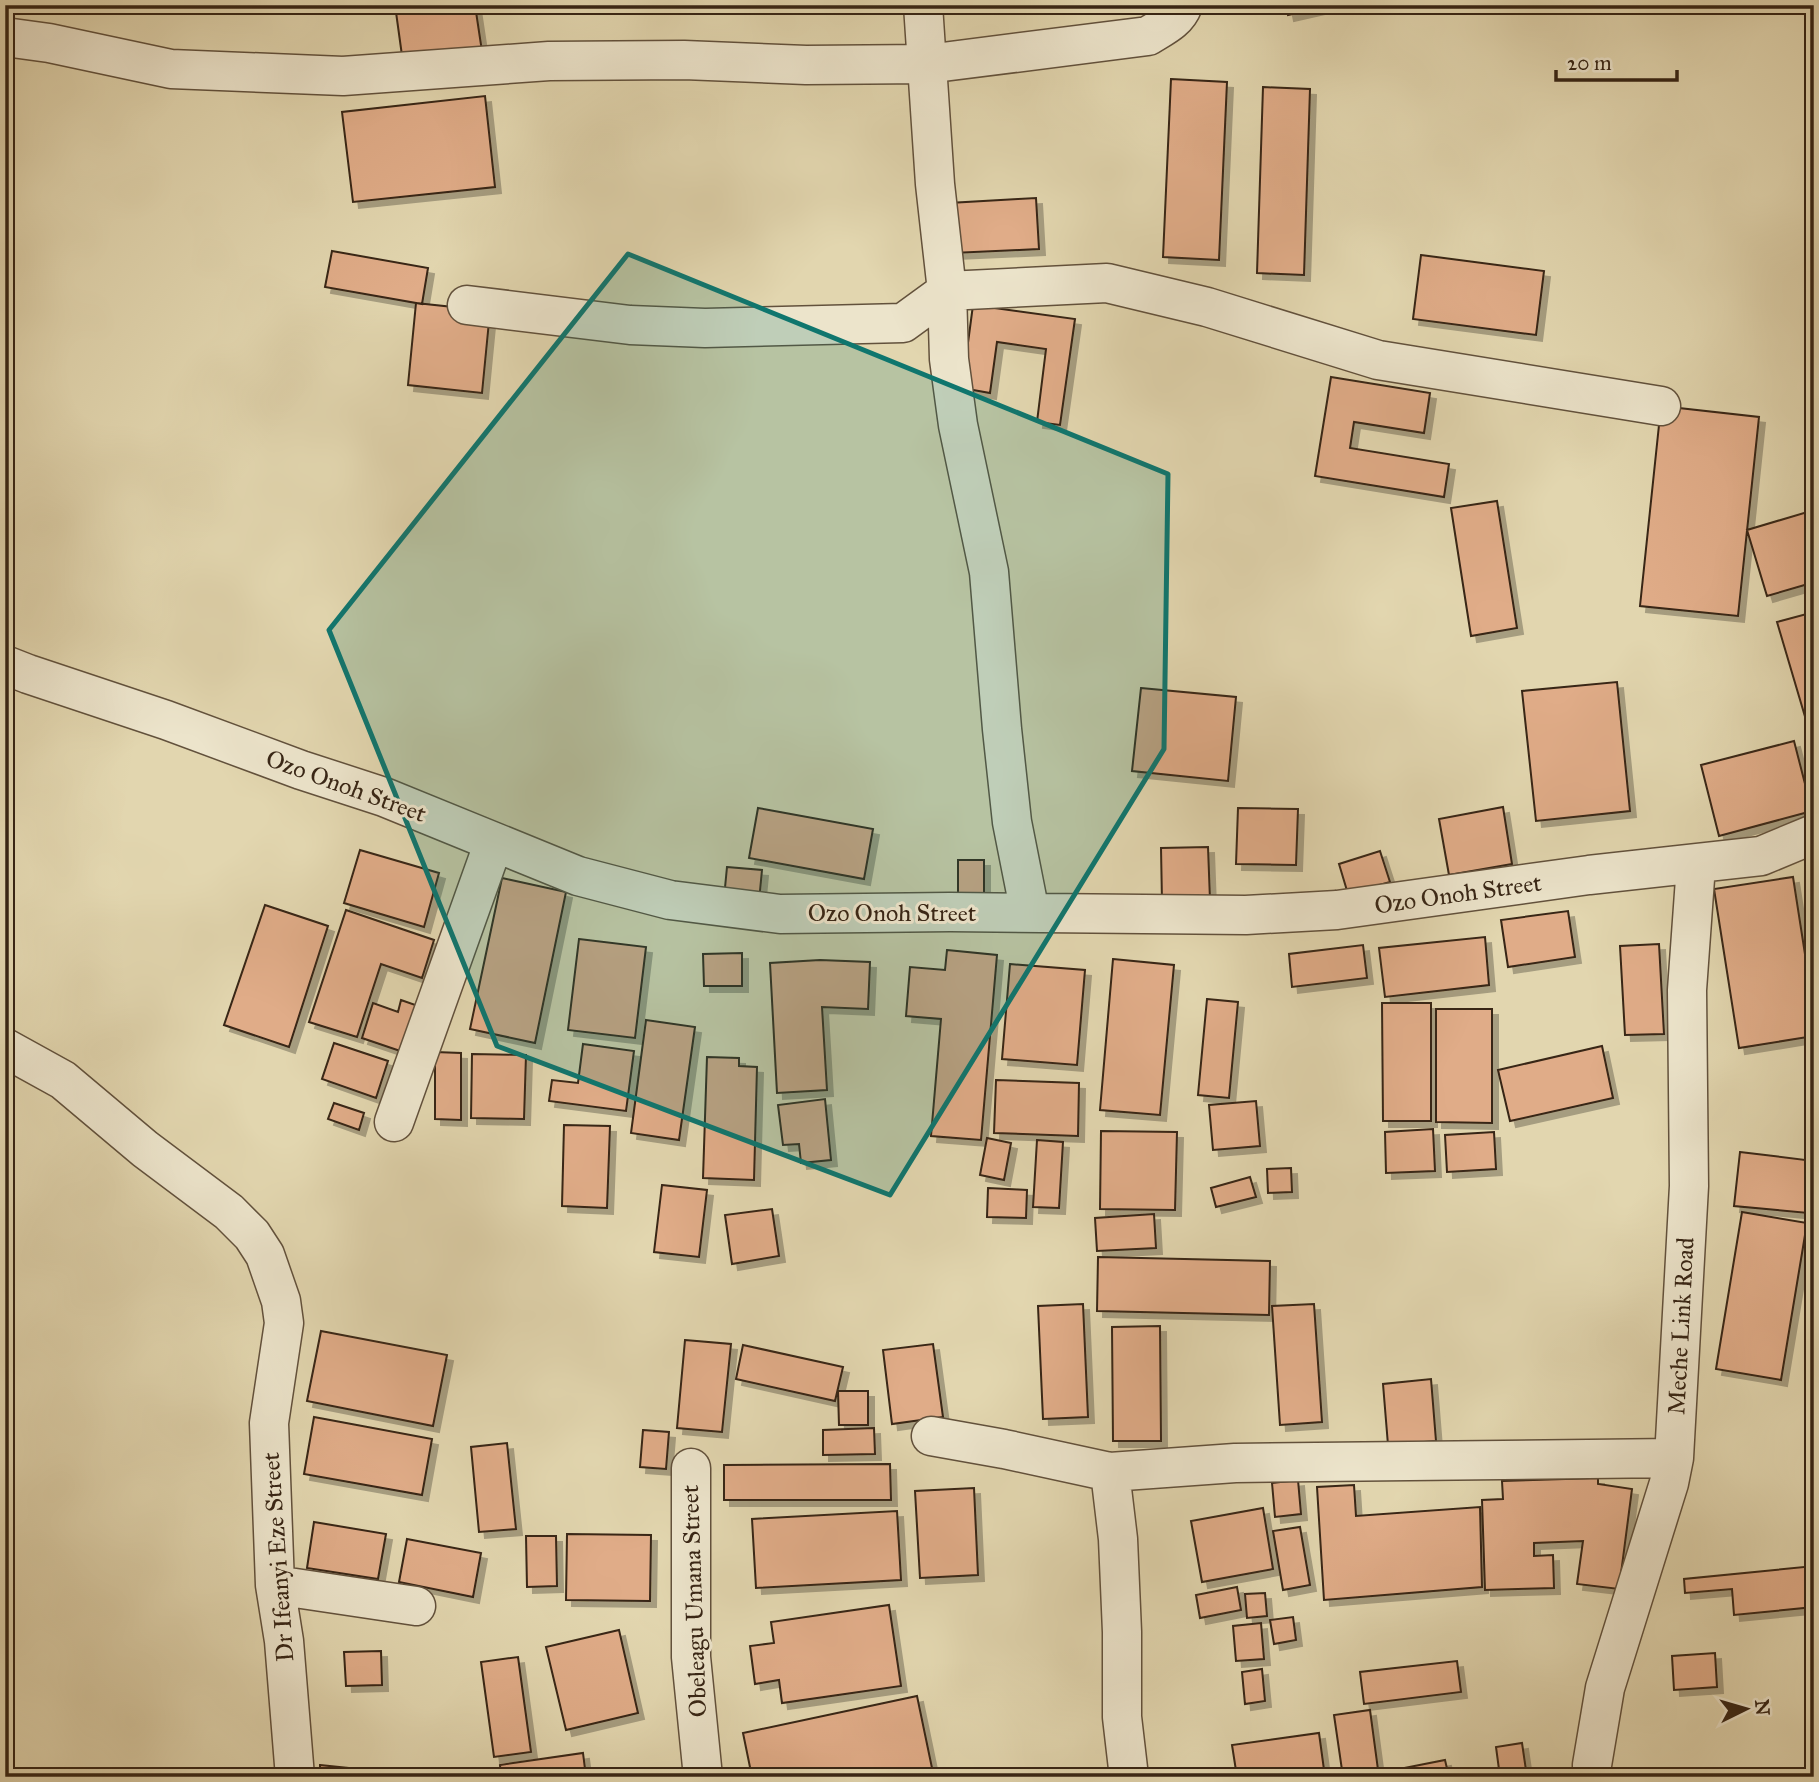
<svg xmlns="http://www.w3.org/2000/svg" width="1819" height="1782" font-family="'IM FELL Great Primer',serif">
<style>
.building{fill:#e0ac88;stroke:#372515;stroke-width:2;filter:url(#shadow)}
.lines{fill:none;stroke-linecap:round;stroke-linejoin:round}
.minor-casing{stroke:#62513c;stroke-width:41}
.minor{stroke:#ece4cb;stroke-width:38}
.marked{fill:#0f766e;fill-opacity:0.2;stroke:#0f766e;stroke-width:5;stroke-linejoin:round}
.labels{text-anchor:middle;stroke-width:6;stroke-linejoin:round;paint-order:stroke}
.street-label{font-size:24px;fill:#372515;stroke:#ece4cb}
</style>
<defs>
<filter id="shadow"><feDropShadow dx="6" dy="6" stdDeviation="0" flood-color="#0004"/></filter>
</defs>
<rect width="100%" height="100%" fill="#e2d6af"/>
<filter id="stains"><feTurbulence type="fractalNoise" baseFrequency=".00286" numOctaves="4"/><feColorMatrix values="0 0 0 0 .2 0 0 0 0 .09 0 0 0 0 .02 0 0 0 .5 -.17"/></filter>
<radialGradient id="worn" r=".72"><stop offset=".6" stop-color="#630" stop-opacity="0"/><stop offset="1" stop-color="#630" stop-opacity=".3"/></radialGradient>
<path class="building" d="M395,5h80l8,53 -79,12z
M1286,5h32l1,3 -31,7z
M1171,79l56,3 -8,178 -56,-3z
M1263,87l47,2 -6,186 -47,-2z
M485,96l10,91 -142,15 -11,-90z
M1036,198l3,51 -87,4 -3,-50z
M332,251l96,17 -6,36 -97,-17z
M1421,255l123,16 -8,64 -123,-16z
M416,303l74,8 -8,82 -74,-8z
M973,305l102,14 -15,106 -23,-3 9,-73 -49,-7 -7,51 -28,-5z
M1331,377l99,16 -6,40 -70,-11 -4,26 99,16 -5,33 -129,-21z
M1661,406l98,11 -21,199 -98,-10z
M1497,501l20,127 -46,8 -20,-128z
M1814,510v89l-6,-15 -41,12 -20,-66z
M1814,612v135l-37,-125z
M1617,682l13,129 -94,10 -14,-130z
M1141,688l95,9 -8,84 -96,-10z
M1794,741l18,70 -93,25 -18,-71z
M1503,807l9,57 -63,11 -10,-56z
M758,808l115,21 -9,50 -115,-21z
M1238,808l60,1 -2,56 -60,-1z
M1208,847l2,53 -48,2 -1,-54z
M360,850l79,23 -15,54 -80,-24z
M1380,851l10,31 -42,12 -9,-30z
M958,860h26v34h-26z
M727,867l35,3 -3,31 -35,-3z
M1793,877l21,135v24l-75,12 -25,-159z
M502,878l64,14 -31,151 -65,-14z
M265,905l63,21 -39,121 -65,-22z
M346,910l88,30 -12,38 -41,-14 -24,73 -48,-15z
M1568,911l7,46 -67,10 -7,-47z
M1485,937l4,48 -104,12 -6,-49z
M579,939l67,8 -11,91 -67,-8z
M1659,944l5,90 -39,1 -5,-89z
M1363,945l4,33 -75,9 -3,-33z
M947,950l50,5 -16,185 -50,-4 10,-117 -35,-3 4,-49 35,3z
M742,953v33h-38l-1,-32z
M1113,959l61,6 -14,150 -60,-5z
M820,960l50,2 -2,47 -46,-2 5,83 -50,3 -7,-130z
M1010,964l75,6 -8,95 -75,-6z
M1207,999l31,3 -9,96 -31,-3z
M401,1000l23,8 -15,46 -47,-16 11,-35 25,9z
M1382,1003h49v118h-48z
M1436,1009h56v114l-56,-1z
M646,1020l49,7 -16,113 -48,-7z
M334,1043l54,18 -12,37 -54,-19z
M583,1044l51,7 -8,60 -77,-10 3,-21 26,3z
M1602,1046l11,52 -103,23 -12,-51z
M435,1052l26,1v67l-26,-1z
M472,1054l54,1 -2,64 -53,-1z
M707,1057l32,1v8l18,1 -3,113 -51,-2z
M996,1080l83,3 -1,53 -84,-3z
M825,1099l6,61 -30,3 -2,-19 -16,1 -5,-40z
M1256,1101l4,45 -47,4 -4,-45z
M334,1103l30,10 -5,17 -31,-11z
M564,1125l46,1 -3,82 -45,-2z
M1433,1129l2,42 -49,2 -1,-41z
M1101,1131l76,1 -2,78 -75,-1z
M1494,1132l2,37 -49,3 -2,-37z
M987,1138l24,5 -7,37 -24,-5z
M1037,1140l26,2 -4,66 -26,-1z
M1740,1152l74,9 -6,52 -74,-7z
M1291,1168l1,24 -24,1 -1,-24z
M1250,1177l6,20 -40,10 -5,-19z
M662,1185l45,5 -8,67 -45,-5z
M988,1188l39,2 -1,28 -39,-1z
M772,1209l7,47 -47,8 -7,-49z
M1742,1212l65,11 -26,157 -65,-11z
M1154,1214l2,34 -59,3 -2,-33z
M1098,1257l172,4 -1,54 -172,-4z
M1083,1304l5,113 -45,2 -5,-113z
M1314,1304l8,118 -42,3 -8,-119z
M1160,1326l1,115h-48l-1,-114z
M321,1331l126,24 -14,71 -126,-25z
M685,1340l46,4 -9,88 -45,-4z
M933,1344l10,73 -51,7 -9,-74z
M743,1345l100,22 -8,34 -99,-22z
M1431,1379l5,62 -48,4 -5,-61z
M838,1391h30v34h-29z
M314,1417l118,22 -10,56 -118,-21z
M874,1428l1,26 -52,1v-25z
M643,1430l26,2 -3,37 -26,-2z
M507,1443l9,86 -37,3 -8,-85z
M890,1464l1,36h-167v-35z
M1598,1478v6l34,5 -13,100 -42,-5 6,-43 -49,2v13l19,-1 1,33 -69,2 -3,-90 21,-1 -1,-18z
M1298,1480l3,34 -26,3 -3,-34z
M1354,1485l2,31 124,-9 2,80 -158,13 -7,-113z
M974,1488l4,87 -58,3 -5,-87z
M1263,1508l10,61 -71,13 -11,-61z
M897,1511l4,69 -145,8 -4,-69z
M314,1522l72,12 -8,45 -71,-11z
M1300,1527l10,58 -27,5 -10,-59z
M567,1534l84,1 -1,66 -84,-1z
M526,1536h30l1,50 -30,1z
M407,1539l74,14 -8,44 -74,-15z
M1814,1566v41l-80,8 -2,-26 -47,4 -1,-14z
M1237,1587l4,23 -41,8 -4,-23z
M1265,1593l2,23 -20,2 -2,-24z
M889,1605l12,81 -119,17 -3,-23 -24,4 -5,-38 24,-3 -3,-21z
M1293,1617l3,23 -22,4 -4,-24z
M1261,1623l3,36 -28,2 -3,-35z
M619,1630l19,83 -72,17 -20,-83z
M381,1651l1,34 -36,1 -2,-34z
M1715,1653l2,34 -43,3 -2,-34z
M518,1657l13,95 -37,5 -13,-95z
M1457,1661l4,31 -97,12 -4,-32z
M1262,1669l3,32 -20,3 -3,-32z
M917,1696l15,72 -40,9h-140l-9,-44z
M1370,1710l9,67h-36l-9,-62z
M1319,1733l6,44h-88l-5,-32z
M1522,1743l5,34h-27l-4,-30z
M583,1753l3,24h-85l-1,-12z
M1445,1760l4,17h-54l-1,-7z
M320,1765l28,3v9h-28z
M355,1771l75,6h-75z"/>
<g class="lines">
<g class="minor-casing">
<path id="minor" d="M923,5l12,179 12,107 2,68 9,66 31,147 13,157 10,93 18,91
M5,37l44,6 122,26 172,7 206,-15 135,-1 122,5 121,-1 221,-28c14,-9 29,-15 35,-31
M467,305l163,20 75,3 198,-5 44,-32 160,-8 100,24 171,53 283,46
M5,665l23,9 138,46 135,50 83,27 194,79 92,24 110,14 170,-2 296,3 91,-5 252,-35 172,-19 53,-22
M5,1048l58,32 82,69 84,63 23,23 13,20 16,46 3,22 -15,100 6,162 9,56 11,136
M394,1122l100,-280
M931,1436l73,13 106,23 125,-9 439,-5
M691,1468v189l12,120
M1110,1472l8,67 4,93v85l7,60
M275,1585l141,21
M1592,1777v-12l13,-77 64,-205 5,-25 15,-272 -2,-196 9,-125"/>
</g>
<use href="#minor" class="minor"/>
</g>
<path class="marked" d="M628,254l540,220 -4,275 -274,446 -393,-149 -168,-416z"/>
<g class="labels">
<g class="street-label">
<text transform="translate(346 786) rotate(20)" y="8">Ozo Onoh Street</text>
<text transform="translate(1458 894) rotate(-8)" y="8">Ozo Onoh Street</text>
<text x="892" y="921">Ozo Onoh Street</text>
<text transform="translate(1681 1326) rotate(-87)" y="8">Meche Link Road</text>
<text transform="translate(278 1557) rotate(-94)" y="8">Dr Ifeanyi Eze Street</text>
<text transform="translate(694 1601) rotate(-92)" y="8">Obeleagu Umana Street</text>
</g>
</g>
<rect width="1819" height="1782" fill="none" stroke="#e2d6af" stroke-width="28"/>
<rect x="7" y="7" width="1805" height="1768" fill="none" stroke="#372515" stroke-width="3.5"/>
<rect x="14" y="14" width="1791" height="1754" fill="none" stroke="#372515" stroke-width="2"/>
<g transform="translate(1746 1709) rotate(85)" stroke="#ece4cb" stroke-width="5" paint-order="stroke">
<path d="M0-5L12 26L0 18L-12 26Z" fill="#372515"/>
<text y="-10" font-size="19" font-weight="bold" text-anchor="middle" fill="#372515">N</text>
</g>
<path d="M1556 70v10h121v-10" fill="none" stroke="#372515" stroke-width="3.5"/>
<text x="1567" y="70" font-size="21" fill="#372515" stroke="#ece4cb" stroke-width="5" paint-order="stroke">20 m</text>
<rect width="100%" height="100%" filter="url(#stains)"/>
<rect width="100%" height="100%" fill="url(#worn)"/>
</svg>
